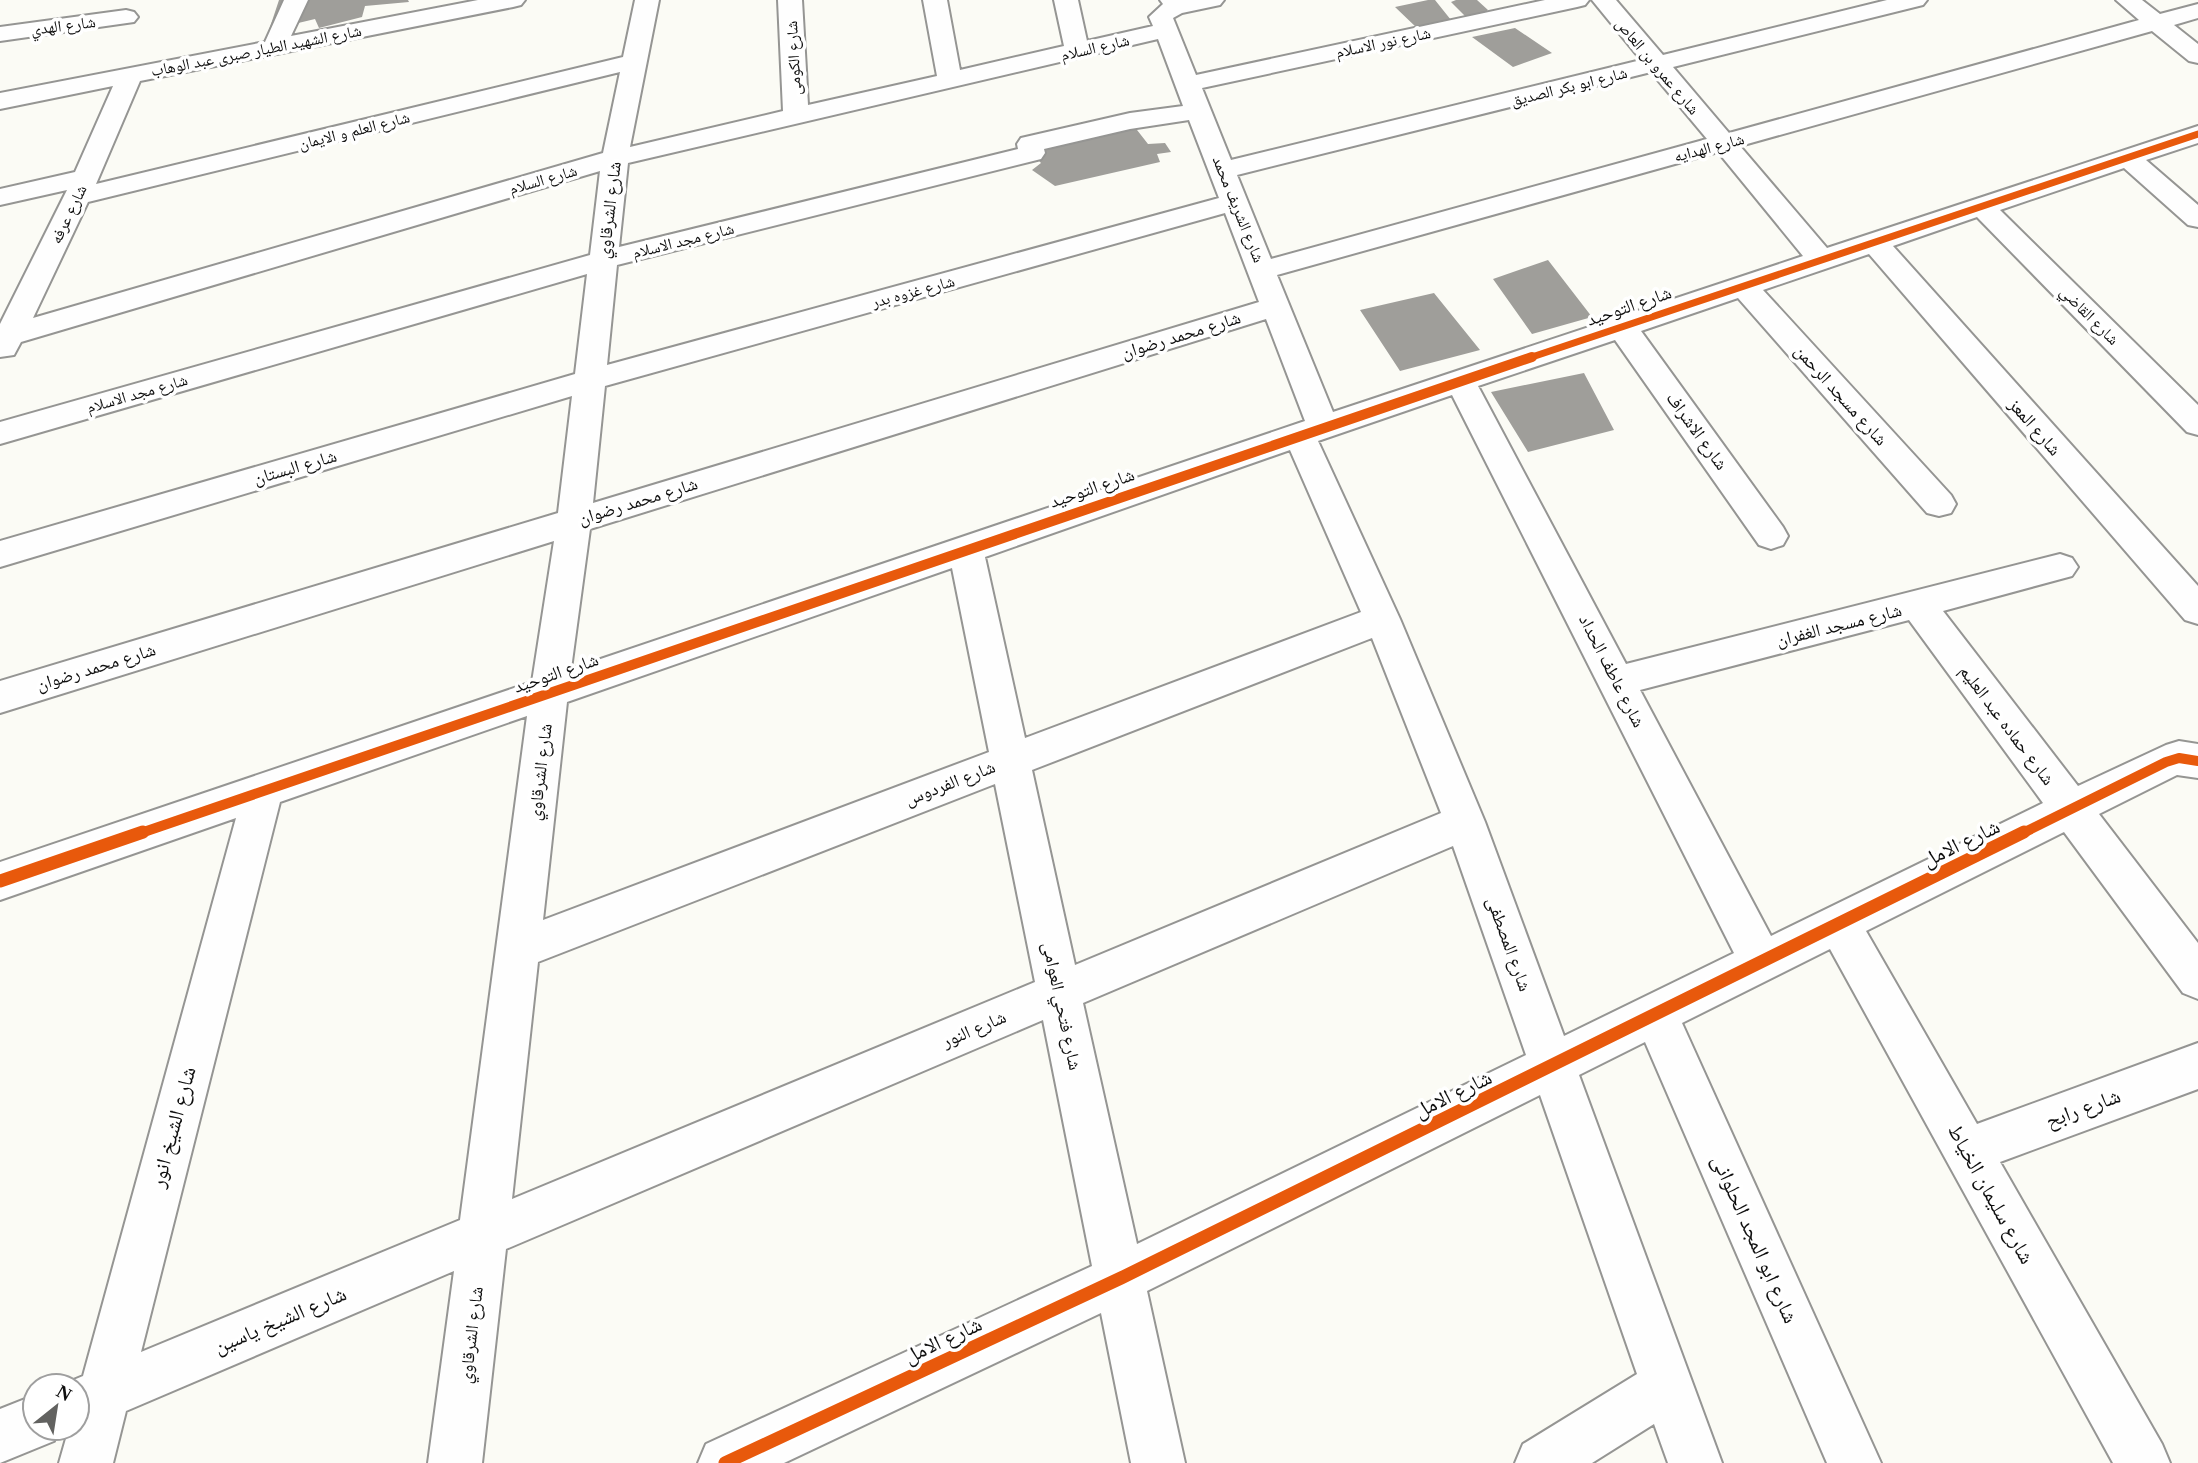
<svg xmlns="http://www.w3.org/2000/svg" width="2198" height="1463" font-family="'Times New Roman','Noto Naskh Arabic',serif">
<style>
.building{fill:#9f9e9a}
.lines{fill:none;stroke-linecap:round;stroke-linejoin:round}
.minor-casing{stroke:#959593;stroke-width:4}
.minor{fill:#fefefe;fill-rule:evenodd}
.cycleway-far2-casing{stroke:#fff;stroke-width:10}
.cycleway-far1-casing{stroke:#fff;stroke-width:14}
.cycleway-casing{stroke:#fff;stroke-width:18}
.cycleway-far2{stroke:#e8590c;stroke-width:7}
.cycleway-far1{stroke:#e8590c;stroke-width:10}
.cycleway{stroke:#e8590c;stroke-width:13}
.labels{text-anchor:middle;stroke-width:7;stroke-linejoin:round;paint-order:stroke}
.far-street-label{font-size:16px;fill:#0f0f0f;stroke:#fff}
.street-label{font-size:18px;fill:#0f0f0f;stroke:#fff}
.near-street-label{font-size:21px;fill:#0f0f0f;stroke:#fff}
</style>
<rect width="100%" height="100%" fill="#fbfbf5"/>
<path class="building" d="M279,0h129l1,2 -44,4 -3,11 -43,11 -4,-9 -46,11z
M1428,0h7l16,20 -33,9 -23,-22z
M1456,0h21l11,10 -16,13 -21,-21z
M1515,28l37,25 -39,14 -41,-30z
M1130,121l18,23 17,-1 6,9 -14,2 3,8 -105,24 -23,-16 9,-7 -9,-10z
M1548,260l44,57 -60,17 -39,-55z
M1434,293l46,57 -80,21 -40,-61z
M1584,373l30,57 -86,22 -37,-60z"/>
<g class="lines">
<g class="minor-casing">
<path id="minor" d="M284,0h24l-17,36 187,-36h47l-4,5 -8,2 -373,74 -44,103 527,-127 12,-57h24l-29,147 153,-36 -5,-111h24l6,105 129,-29 -14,-76h24l13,70 104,-24 -10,-46h24l9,41 66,-15 -4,-9 14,-13 -3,-4h64l-4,5 -38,8 -9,5 23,57 349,-75h44l-4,5 -8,2 -375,81 29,72 410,-100 -49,-60h24l47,55 224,-55h40l-4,5 -250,62 56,66 410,-113 -23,-20h26l18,14 38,-10v14l-24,7 24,19v19l-9,-2 -37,-30 -412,115 87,102 371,-122v17l-52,17 52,45v22l-10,-2 -64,-57 -124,42 198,195v30l-11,-3 -210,-215 -84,29 305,340v38l-13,-4 -316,-366 -106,36 188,205 5,9 -5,9 -12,3 -12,-3 -189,-215 -97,33 142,196 5,9 -5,9 -12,4 -12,-4 -144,-205 -137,46 148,278 434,-110 12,4 6,9 -6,9 -129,35 135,175 88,-41 13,-4 19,3v34l-21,-3 -78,39 99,129v56l-15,-6 -119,-161 -198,99 111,193 221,-81v46l-198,73 162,282 8,19h-57l-283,-514 -148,74 199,440h-54l-182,-421 -66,33 143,388h-54l-14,-39 -62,39h-77l8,-19 114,-70 -97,-279 -393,196 38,172h-54l-30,-150 -317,150h-86l8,-19 386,-178 -49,-246 -537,229 -24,214h-54l26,-192 -328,140 -13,52h-54l10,-35h8v-42h-18l24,-10 153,-558 -236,82v-38l532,-180 22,-141 -554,172v-32l558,-168 14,-117 -572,171v-26l575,-167 12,-100 -587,170v-22l590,-167 10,-84 -579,171 -7,13 -14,2v-33l67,-134 -67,15v-16l75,-17 38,-86 -113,23v-16l265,-51zM1158,39l25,67 -53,7 -109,25 -4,6 1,5 -399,98 9,-84zM620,72l-17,81 -570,165 55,-116zM1651,72l56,67 -436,120 -34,-84zM1189,120l30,78 -612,167 10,-100 424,-106 4,-6 -1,-4 86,-20zM1718,152l85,104 -470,156 -56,-137zM1225,213l34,89 -666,201 12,-117zM1266,319l39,102 -734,248 19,-140zM1452,395l282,558 -170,83 -79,-214 -85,-203 -82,-178zM1290,450l71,162 -336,126 -40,-181zM952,568l37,184 -446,168 24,-218zM1909,620l134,183 -272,133 -131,-246zM1372,638l69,175 -366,152 -43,-195zM527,716l-67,504 -319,132 139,-550zM995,784l40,198 -523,217 26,-237zM1453,846l73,209 -389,189 -54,-241z
M126,10l8,2 4,5 -4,5 -134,19v-14z
M35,1395v33h24l-5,13 -54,22v-54z"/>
</g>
<use href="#minor" class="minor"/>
<g class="cycleway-far2-casing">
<path id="cycleway-far2" d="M1526,359l672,-225"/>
</g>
<g class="cycleway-far1-casing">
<path id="cycleway-far1" d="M138,834l1394,-477
M2021,834l145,-72 13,-4 19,3"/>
</g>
<g class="cycleway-casing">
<path id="cycleway" d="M0,881l143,-49
M725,1463l396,-185 903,-446"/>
</g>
<use href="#cycleway-far2" class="cycleway-far2"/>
<use href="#cycleway-far1" class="cycleway-far1"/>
<use href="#cycleway" class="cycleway"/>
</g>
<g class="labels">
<g class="far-street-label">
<text transform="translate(63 25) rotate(-7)" y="6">شارع الهدي</text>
<text transform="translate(1383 42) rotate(-12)" y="6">شارع نور الاسلام</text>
<text transform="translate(1095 47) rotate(-13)" y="6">شارع السلام</text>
<text transform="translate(256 50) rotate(-11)" y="6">شارع الشهيد الطيار صبرى عبد الوهاب</text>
<text transform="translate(793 58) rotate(-93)" y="6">شارع الكومى</text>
<text transform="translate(1658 66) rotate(50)" y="6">شارع عمرو بن العاص</text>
<text transform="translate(1569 86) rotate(-14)" y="6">شارع ابو بكر الصديق</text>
<text transform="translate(354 130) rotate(-14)" y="6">شارع العلم و الايمان</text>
<text transform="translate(1709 147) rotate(-15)" y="6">شارع الهدايه</text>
<text transform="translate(543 179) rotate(-16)" y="6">شارع السلام</text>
<text transform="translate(1239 209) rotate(68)" y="6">شارع الشريف محمد</text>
<text transform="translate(68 214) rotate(-64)" y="6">شارع عرفه</text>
<text transform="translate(683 240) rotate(-14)" y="6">شارع مجد الاسلام</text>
<text transform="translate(913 291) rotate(-15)" y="6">شارع غزوه بدر</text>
<text transform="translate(2090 315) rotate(45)" y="6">شارع القاضي</text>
<text transform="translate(137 393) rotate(-16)" y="6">شارع مجد الاسلام</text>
</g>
<g class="street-label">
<text transform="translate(609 210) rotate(-83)" y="6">شارع الشرقاوي</text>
<text transform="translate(1629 306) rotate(-19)" y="6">شارع التوحيد</text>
<text transform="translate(1181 335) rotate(-17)" y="6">شارع محمد رضوان</text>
<text transform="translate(1841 395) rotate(48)" y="6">شارع مسجد الرحمن</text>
<text transform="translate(2035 427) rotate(49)" y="6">شارع المعز</text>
<text transform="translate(1697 431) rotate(54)" y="6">شارع الاشراف</text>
<text transform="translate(295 467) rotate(-16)" y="6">شارع البستان</text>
<text transform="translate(1092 488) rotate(-19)" y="6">شارع التوحيد</text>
<text transform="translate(638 501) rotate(-17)" y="6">شارع محمد رضوان</text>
<text transform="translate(1839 625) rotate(-14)" y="6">شارع مسجد الغفران</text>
<text transform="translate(96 667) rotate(-17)" y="6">شارع محمد رضوان</text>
<text transform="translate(1612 671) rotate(63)" y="6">شارع عاطف الحداد</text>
<text transform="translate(556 673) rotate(-19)" y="6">شارع التوحيد</text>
<text transform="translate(2007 725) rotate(53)" y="6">شارع حماده عبد العليم</text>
<text transform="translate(540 772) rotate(-83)" y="6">شارع الشرقاوي</text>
<text transform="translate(950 783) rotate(-21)" y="6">شارع الفردوس</text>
<text transform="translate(1509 944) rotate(70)" y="6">شارع المصطفى</text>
<text transform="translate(1062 1006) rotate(78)" y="6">شارع فتحي العوامى</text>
<text transform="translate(974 1029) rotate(-23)" y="6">شارع النور</text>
<text transform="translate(471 1335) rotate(-83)" y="6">شارع الشرقاوي</text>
</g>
<g class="near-street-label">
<text transform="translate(1961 843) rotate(-26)" y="7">شارع الامل</text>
<text transform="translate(1453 1094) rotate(-26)" y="7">شارع الامل</text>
<text transform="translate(2083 1108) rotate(-20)" y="7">شارع رابح</text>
<text transform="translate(173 1127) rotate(-75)" y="7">شارع الشيخ انور</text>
<text transform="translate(1991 1194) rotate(61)" y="7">شارع سليمان الخياط</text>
<text transform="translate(1755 1239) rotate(66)" y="7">شارع ابو المجد الحلوانى</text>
<text transform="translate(280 1320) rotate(-23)" y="7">شارع الشيخ ياسين</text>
<text transform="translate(943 1340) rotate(-25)" y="7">شارع الامل</text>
</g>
</g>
<g transform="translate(56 1407) rotate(30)"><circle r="33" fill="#ffffff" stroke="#9f9f9f" stroke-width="2"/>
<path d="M0-5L12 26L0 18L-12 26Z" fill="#626260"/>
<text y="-10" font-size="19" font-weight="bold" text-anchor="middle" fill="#0f0f0f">N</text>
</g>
</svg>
